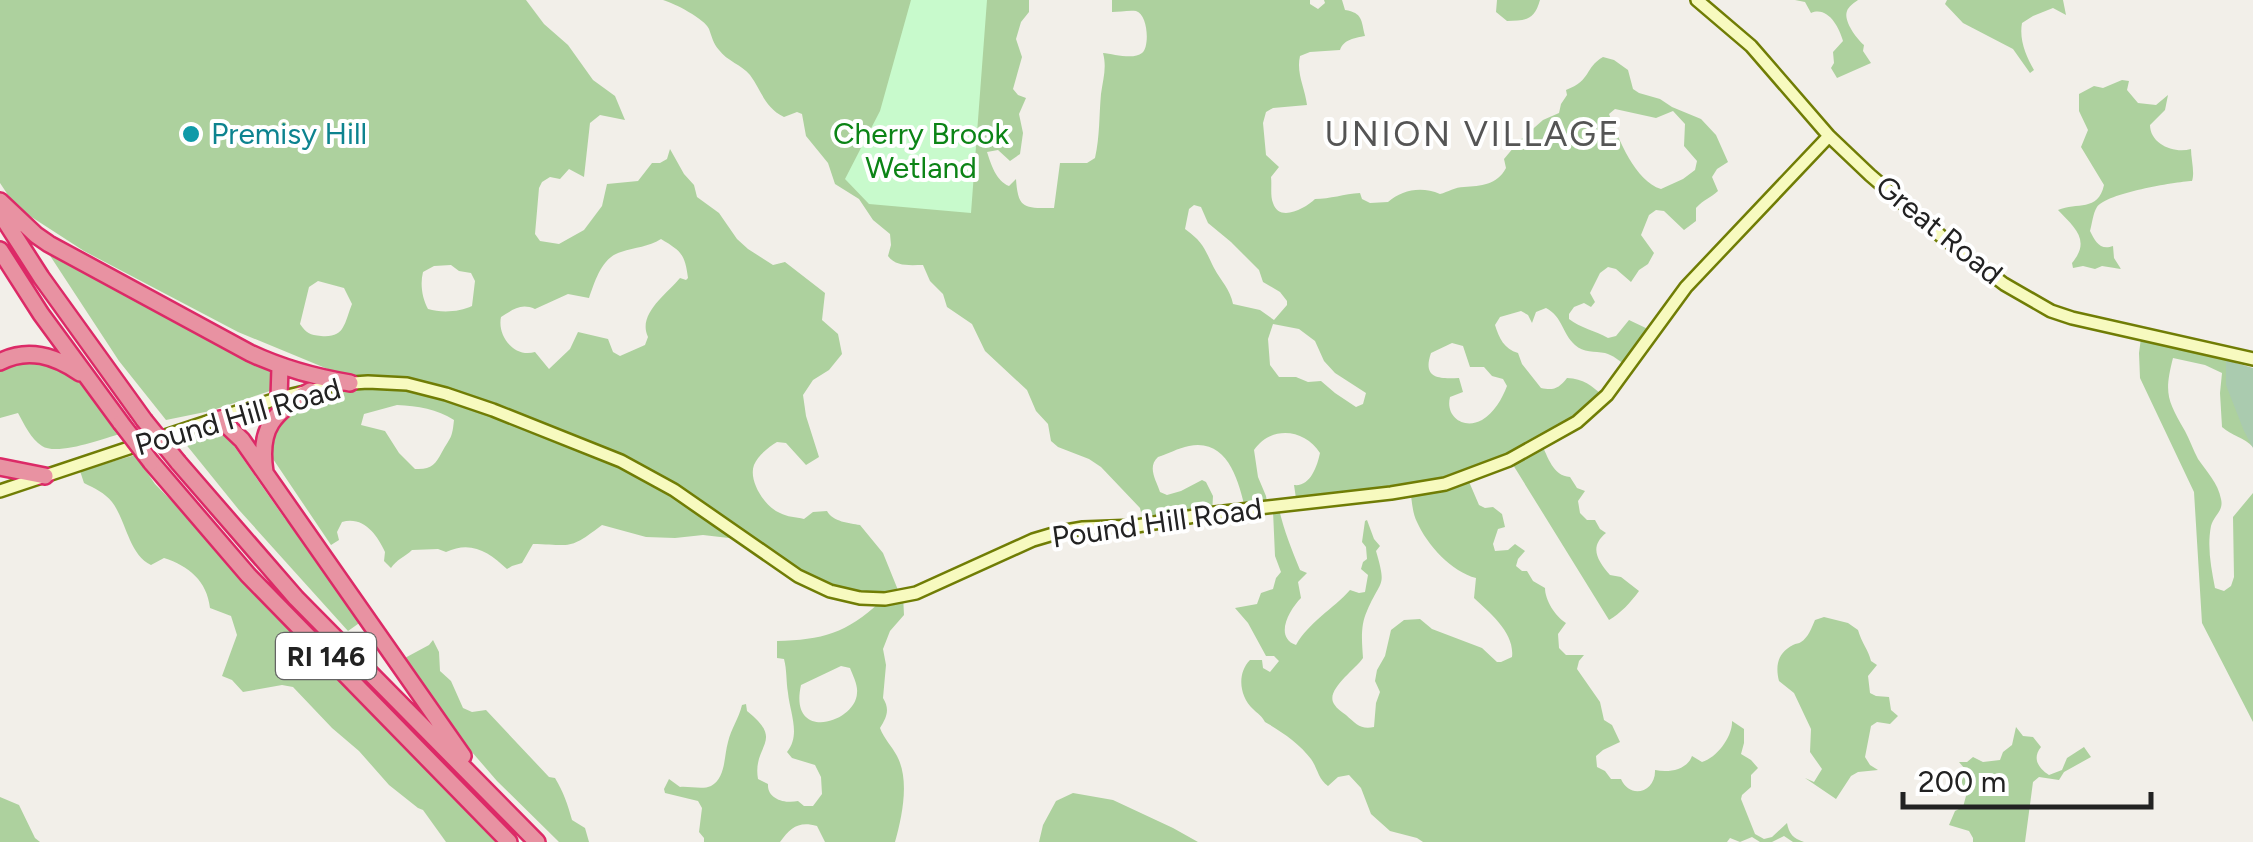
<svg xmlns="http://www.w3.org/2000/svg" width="2253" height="842" font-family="Figtree,sans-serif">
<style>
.forest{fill:#add19e;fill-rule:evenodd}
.cemetery{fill:#aacbaf}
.park{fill:#c8facc}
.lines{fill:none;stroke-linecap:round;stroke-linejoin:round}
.secondary-casing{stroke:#707d05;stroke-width:16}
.highway-casing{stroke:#dc2a67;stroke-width:20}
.secondary{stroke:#f7fabf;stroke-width:11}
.highway{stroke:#e892a2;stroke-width:15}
.highway-bridge-casing{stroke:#dc2a67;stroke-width:20;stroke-linecap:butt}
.highway-bridge{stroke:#e892a2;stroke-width:15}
.culture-dot{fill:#0f9aa8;stroke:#fff;stroke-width:4}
.labels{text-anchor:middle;stroke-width:8;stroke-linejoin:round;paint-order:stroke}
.shield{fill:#fff;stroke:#646464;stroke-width:2.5}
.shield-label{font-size:28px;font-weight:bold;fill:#222}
.culture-label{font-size:30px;fill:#0d838f;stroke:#fff;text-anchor:start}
.park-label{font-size:30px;fill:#0c8416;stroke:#fff}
.street-label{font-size:30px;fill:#222;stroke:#fff}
.quarter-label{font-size:35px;letter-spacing:2.5px;fill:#555;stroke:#fff}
</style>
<rect width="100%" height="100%" fill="#f2efe9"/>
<path class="forest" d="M0,0h526l18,24 24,21 25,35 22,16 10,24 -25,-5 -10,8 -6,54 -15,-8 -9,10 -10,-2 -8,5 -3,6 -4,46 5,7 19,3 25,-14 18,-24 5,-22 31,-3 14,-18h8l7,-4 3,-10 14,25 10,11 3,12 22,16 18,26 11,10 25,16 12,-3 40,31 -3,27 16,14 4,20 -13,16 -16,10 -10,15 3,21 13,41 -13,8 -20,-22 -9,-1c-8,5 -19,13 -23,23 -6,16 11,42 26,48 7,4 16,4 24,6l9,-7 14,-1c6,11 22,12 33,14l23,28 17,42h3l1,20 -14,16 -7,18 3,16 -3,33c7,11 4,19 -3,30 4,11 12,18 17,28 13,24 5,61 -2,86h-70l-8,-16c-18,-5 -26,1 -37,16h-76v-4l-5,-6 3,-24 -4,-7 -33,-8 -1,-4 5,-10 11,8c9,-1 23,3 31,-1 15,-8 13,-31 17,-44 3,-13 11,-24 14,-37l4,-1 1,7c39,31 5,33 11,68l10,5c-1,15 17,20 30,17l6,5h9l9,-12 -1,-17 -6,-12 -23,-7 -5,-6c14,-17 3,-39 1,-59 -2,-12 -1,-23 -4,-34l-7,-1v-17c45,-1 70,-8 103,-39l-50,-12 -79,-44 -22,-8 -26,-3 -28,3 -29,-1 -44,-12c-33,25 -29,20 -69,19l-11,19 -10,3 -5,3c-18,-17 -36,-29 -61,-17l-8,-3 -26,1c-6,6 -16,10 -21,18l-7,-7 1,-9c-8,-17 -21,-36 -43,-30l-5,10 2,8 -8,5 -60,-89 8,-43 56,-41 -97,-40 -154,-81 -68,-44 -16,-24zM661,239c20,12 24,15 27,39l-2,2 -6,-2c-13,16 -43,36 -32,59l-3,8 -25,11 -7,-4 -5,-13 -30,-7 -8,17 -21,20 -14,-17c-21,6 -38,-16 -34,-35 13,-8 20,-14 34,-8l33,-15 21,4c6,-17 13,-41 32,-46 15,-5 27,-5 40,-13zM451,265l8,6 12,2 4,8 -3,25c-12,6 -31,7 -44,3 -6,-11 -8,-25 -5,-37l11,-6zM318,281l26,7 8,16c-8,20 -7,34 -31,32 -11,-1 -15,-3 -21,-12l9,-37zM397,405c21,1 40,4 57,15 -2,19 -3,16 -12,32 -7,13 -11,18 -27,17l-16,-16 -14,-22 -24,-6 3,-11zM841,666l9,2c3,8 8,17 7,25 -1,30 -69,50 -56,-8z
M663,0h366v12l-8,10 -5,17 6,18 -9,32 5,6 8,3 -7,16 4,19 -3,21 -10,7 -12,-11 -11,2c4,12 9,29 22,34l7,-7c2,31 9,29 38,29l6,-45h27l8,-5c5,-22 4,-43 6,-64 2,-15 6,-26 2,-41 10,1 31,7 39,0 8,-6 6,-39 -6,-42 -7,-1 -17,1 -24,1v-12h198v4l8,5 7,-6 -1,-3h18l3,10c18,3 16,10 20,26 -10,2 -21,3 -25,14l-30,2 -10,4c-4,17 5,32 7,49l-34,3 -7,4 -3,11 3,32 13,12 -8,10c1,8 -1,19 2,26 6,20 33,5 42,-4 15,0 29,-5 45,-6l2,6 8,4 18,-1c14,-12 33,-16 52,-8 8,-2 15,-7 24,-7 17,-1 33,-2 42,-19l-2,-9 15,-18 24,-21 16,-7 2,-9 6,-9 -1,-5c26,-10 18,-22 37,-33l11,3 14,10 5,19 6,4 21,6 12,8 29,12 15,16 12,27 -11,7 -5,8 6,14c-7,7 -14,8 -22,17v13l-12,9 -20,-19 -8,-1 -7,5 -8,20 13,18 -6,11 -9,6 -8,12 -15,-13 -8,-2 -8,6 -10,20 5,9 -4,5 -7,-4 -10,4 -5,7v5c11,9 27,12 39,19l8,-2 13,-16 21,10 -24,35c-7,-4 -13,-10 -21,-12 -10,-2 -22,0 -30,-8 -13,-11 -12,-28 -29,-37l-10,4 -4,11 -4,-8 -7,-4 -21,6 -5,8c4,13 9,24 23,28l4,11 19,24c13,3 18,0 26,-10 17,1 24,7 36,18l-62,47c7,14 12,33 29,34l7,11 8,3 -7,10 2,12 7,7h8l5,9 6,4c-17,14 -9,27 4,42l11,2 18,14c-8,11 -19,23 -30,29l-99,-160 -43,17 12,28 6,3 8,-1 9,7 3,13 -7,2 -5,15 2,7 13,-1 7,-6 10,7 -7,8 -2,7 6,5h5l6,10 12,7c0,12 10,28 21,35l-8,11 1,14 7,7h18l-5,6 -2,8 23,33 4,18 8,5 8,17 -17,8 -7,6 1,11 8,4 6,8h10c9,21 35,13 34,-9 14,3 32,0 37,-14l10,6c15,-4 31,-26 30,-41l12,8v14l-3,11 10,6 7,8 -7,7v12l-9,8 -1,4 14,35 9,5 8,-2 15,-14c2,11 6,15 17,19h-11l-9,-6 -12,6h-12l-8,-5 -12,5 -10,-4 -3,4h-304l-6,-4 -27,-7 -19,-17 -10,-26 -12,-13 -11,2 -10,9c-10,-7 -10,-17 -17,-27 -11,-15 -30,-28 -46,-37 -3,-6 -8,-9 -12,-13 -14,-13 -16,-36 -3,-49h12l1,8 7,4 9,-11 -5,-5h-8l-18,-33 -13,-15 22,-4 4,-11 12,-4 3,-11 5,-6 -6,-16 -2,-45 6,-2c5,22 13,41 21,61l7,3 -9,9 3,16c-12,12 -27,39 -5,47 13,-23 37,-36 54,-55l9,3 6,-1 3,-17 -7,-6 2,-7 4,-3 -1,-12 -4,-5 3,-21 2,-1 7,19 6,7 -4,5c11,38 5,27 -9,60 -7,15 -5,31 -4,47 -8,12 -38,32 -29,46 3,5 8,8 12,11 10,9 15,15 28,12l2,-24 4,-11 -5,-11 2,-11 8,-14 6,-26 13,-10 16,-1 12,10 50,19 15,14h4l11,-5c3,-24 -22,-44 -38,-59l2,-20c-24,-6 -49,-33 -59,-56 -5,-10 -5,-22 -7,-33l-113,16 -3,-20c16,2 23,-18 26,-32 -15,-24 -49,-28 -66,-3l4,27 8,19 2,13 -22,3c-7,-29 -17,-74 -57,-66 -11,2 -21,8 -31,11 -11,10 -2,23 2,35l7,3 14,-4 21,-11 4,2 7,14 -1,18 -68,12 -4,-18 -39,-41 -12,-8 -31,-12 -7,-6 -3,-17 -12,-13 -9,-21 -42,-39 -13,-27 -25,-17 -4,-13 -13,-13 -7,-16c-13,0 -27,2 -35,-9l3,-11 -1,-11 -17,-14 -14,-21 -24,-15 -7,-21 -22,-27 -4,-22 -5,-2 -13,5c-20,-10 -22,-26 -34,-42 -8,-10 -23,-14 -31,-25 -6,-7 -7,-13 -10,-21 -4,-10 -35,-26 -46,-29zM1615,109l41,9 17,-7 12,13 -1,22 13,15 -2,9 -12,9 -22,10c-26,-8 -42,-49 -52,-75zM1194,205l7,2 7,16 23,19 28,28 4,12 17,10 7,9v4l-13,15 -14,-10 -27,-6c-3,-15 -12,-23 -19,-36 -10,-20 -10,-25 -29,-39l4,-20zM1273,324l26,5 16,12 9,20 11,12 31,20 -3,11 -7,3 -21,-14 -14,-12 -13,1 -12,-5h-17l-9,-12 -2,-26zM1452,343l11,3 7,21h14l8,9 11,3 4,7c-5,13 -13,27 -25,34 -18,10 -37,-3 -32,-23l13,-5 -4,-14c-20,1 -37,1 -28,-25z
M1497,0h43c-6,21 -14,20 -33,21l-11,-9z
M1795,0h63c-3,2 -10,7 -11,11 -4,10 10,28 17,34l-1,6 8,12 -34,15 -6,-10 3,-5 -1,-11 10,-11c-4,-14 -15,-35 -32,-28l-6,-11z
M1947,0h116l3,15 -13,-7 -20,8 -11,7c-3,17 4,33 12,47l-4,3 -17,-24 -50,-26 -18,-19z
M2122,80l7,1 -2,9 11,13 18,2 12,-10 -3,15 -15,15c0,19 24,29 41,24 0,10 4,24 1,32 -18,1 -85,12 -95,26 -4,6 -5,17 -7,24 5,10 10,20 23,15l1,12 7,11 -19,-3 -7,3 -12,-3 -10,2 -1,-5c19,-23 3,-35 -14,-53 19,-8 40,2 46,-25l-23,-38 7,-17 -9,-19v-17l15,-8 9,2z
M45,248l202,103 26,20v19l-63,21 -44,9 -47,-59z
M2141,338l92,19 -4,15 24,75c-9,-10 -21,-11 -31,-20l-2,-34 2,-20 -17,-8 -32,-7c-9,35 -6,42 12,73 5,9 8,19 13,28 9,13 20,24 23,40 3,12 -7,16 -10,27 -4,21 0,41 4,62l9,3 7,-5 3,-9 -1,-60 20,-24v229l-51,-99 -8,-131 -54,-114 -1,-25z
M8,357l64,9 48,68c-18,5 -63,22 -78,12 -11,-7 -18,-22 -24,-33l-18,5v-57z
M220,426l65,93 46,49 34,51 -17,12 -109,-121 -59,-73z
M135,455l20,29 284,290 70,68h-63l-23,-32 -5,-2 -29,-23 -30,-34 -27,-23 -39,-41 -11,-2 -39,7 -11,-12 -10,-4 15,-41 -6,-19 -21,-8c-3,-27 -21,-42 -46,-50l-13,7c-22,-10 -25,-45 -39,-63 -7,-9 -18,-14 -28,-19l-4,-12z
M1824,617l24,6 10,7c4,14 10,19 13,31l6,4 -9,11 2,17 6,3 13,1 2,13 7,6 -8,8 -13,-2 -6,4 -6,31 5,8 8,5 -20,2 -7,4 -15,23 -31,-21 9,4 8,-13 -12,-17 1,-23 -17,-36 -15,-12c-4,-16 -1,-28 14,-36 3,-2 6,-1 8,-3 7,-4 11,-15 14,-22z
M433,640l6,12 1,19 11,10 12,27 9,4 14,-2 63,67 6,1c8,13 13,27 17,42l13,8 4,14h-30l-62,-61 -51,-59 -43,-63 26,-14z
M2016,727l7,9 10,1 8,10c-9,11 -3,21 8,28l13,-5 5,-12 17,-11 7,10 -27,15 -5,8 -20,-3 -6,5 -8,60h-52v-4l-4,-7 -20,-6 6,-14 8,-4 3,-11 -5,-12 4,-15 -6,-7h8l6,-5 10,5 17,-2 3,-8 9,-7z
M1073,793l40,7 60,28 25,14h-159l4,-17 13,-24z
M0,797l19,8 16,33 5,4h-40z"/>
<path class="cemetery" d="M2226,360l27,8v80l-9,-17 -18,-46z"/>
<path class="park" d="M911,0h76l-16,213 -102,-9 -24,-25 35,-68z"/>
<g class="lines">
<g class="secondary-casing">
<path id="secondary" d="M1697,0l54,46 78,90 41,39 71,61 63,48 47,27 21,7 181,41
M0,491l279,-93 59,-14 30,-2 39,2 39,10 47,16 128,51 53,29 124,86 32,15 30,7 25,1 31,-6 117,-53 27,-8 23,-4 54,-2 69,-12 185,-21 54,-9 64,-24 68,-38 30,-27 79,-108 143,-151"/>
</g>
<g class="highway-casing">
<path id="highway" d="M0,201l36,34 13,9 201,109c34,16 64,24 100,30
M0,213l41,64 103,143
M0,250l41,64 80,109
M0,362c28,-15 55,-6 80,11
M279,398l1,-31
M220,419l22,21 221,316
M151,462l97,113 261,267
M178,462l118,136 241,244
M0,467l45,9
M265,472c-7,-45 9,-59 45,-81"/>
</g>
<use href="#secondary" class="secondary"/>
<use href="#highway" class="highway"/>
<g class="highway-bridge-casing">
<path id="highway-bridge" d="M144,420l34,42
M121,423l30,39"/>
</g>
<use href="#highway-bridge" class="highway-bridge"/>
</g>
<circle class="culture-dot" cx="191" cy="134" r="10"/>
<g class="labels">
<rect class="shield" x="276" y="633" width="100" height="46" rx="8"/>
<g class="shield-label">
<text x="326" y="666">RI 146</text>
</g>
<g class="culture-label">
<text x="211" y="144">Premisy Hill</text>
</g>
<g class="park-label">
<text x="921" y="144">Cherry Brook<tspan x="921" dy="34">Wetland</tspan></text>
</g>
<g class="street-label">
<text transform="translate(1939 230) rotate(39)" y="10">Great Road</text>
<text transform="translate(238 417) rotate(-16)" y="10">Pound Hill Road</text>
<text transform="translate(1157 523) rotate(-8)" y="10">Pound Hill Road</text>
</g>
<g class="quarter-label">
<text x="1473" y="146">UNION VILLAGE</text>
</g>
</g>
<path d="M1903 792v15h248v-15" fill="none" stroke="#222222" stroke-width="5"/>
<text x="1918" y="792" font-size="30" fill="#222222" stroke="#ffffff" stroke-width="8" paint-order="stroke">200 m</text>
</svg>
